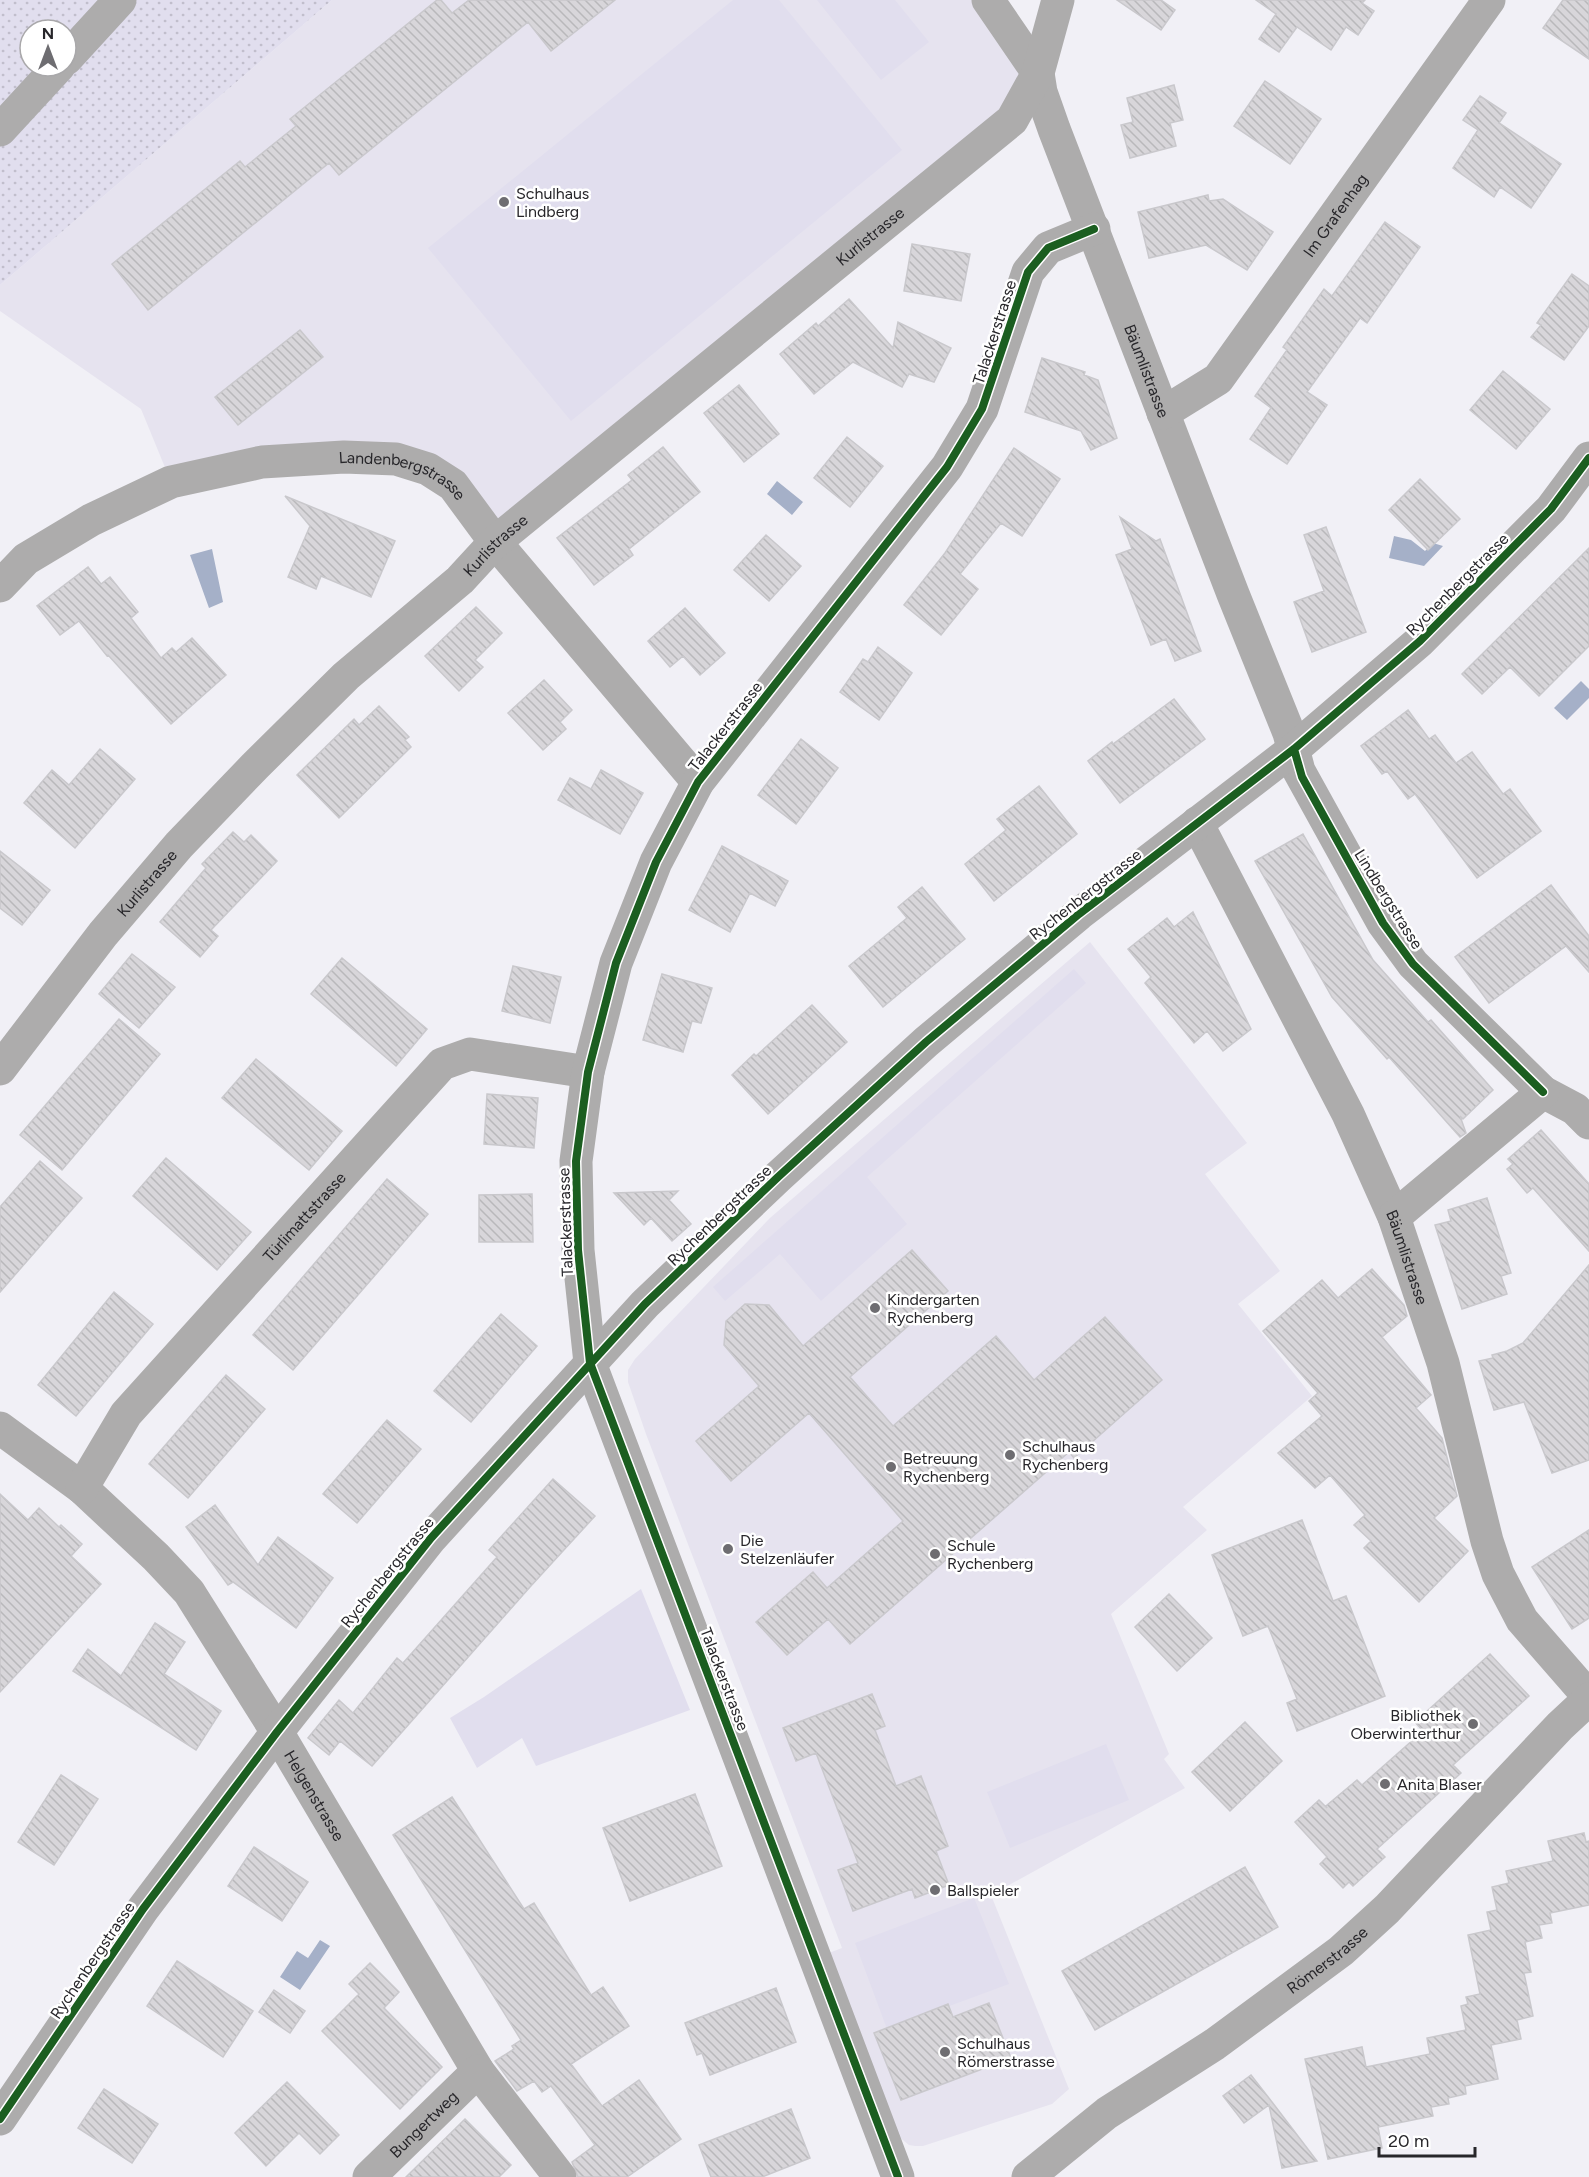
<svg xmlns="http://www.w3.org/2000/svg" width="1589" height="2177" font-family="Figtree,sans-serif">
<style>
.built{fill:#e6e3ef}
.grass{fill:url(#grass-dots);fill-rule:evenodd}
.green{fill:#e1deee}
.water{fill:#a5b0c8}
.building{fill:url(#building-back-hatch);stroke:#c9c8cc;stroke-width:1.5}
.lines{fill:none;stroke-linecap:round;stroke-linejoin:round}
.minor{stroke:#adacac;stroke-width:33}
.cycleway-casing{stroke:#fff;stroke-width:11}
.cycleway{stroke:#1b5e20;stroke-width:8}
.poi-dot{fill:#6e6d71;stroke:#fff;stroke-width:2}
.labels{text-anchor:middle;stroke-width:5;stroke-linejoin:round;paint-order:stroke}
.poi-label{font-size:16px;fill:#27262a;stroke:#fff;text-anchor:start}
.street-label{font-size:16px;fill:#27262a;stroke:#fff}
</style>
<defs>
<pattern id="grass-dots" width="8" height="8" patternUnits="userSpaceOnUse" patternTransform="scale(1.5)"><rect width="8" height="8" fill="#e1deee"/><path d="M2 2h.1M6 6h.1" fill="none" stroke="#c1becc" stroke-width="1.8" stroke-linecap="round"/></pattern>
<pattern id="building-back-hatch" width="6" height="6" patternUnits="userSpaceOnUse" patternTransform="scale(1.5)"><rect width="6" height="6" fill="#d8d6da"/><path d="M-1 5l2 2M0 0l6 6M5-1l2 2" fill="none" stroke="#b9b8bb"/></pattern>
</defs>
<rect width="100%" height="100%" fill="#f1f0f6"/>
<path class="built" d="M332,0h656l50,73 -26,47 -517,422 -67,-73 -257,13 -30,-73 -141,-98v-26z
M1090,942l157,201 -42,31 75,97 -42,33 74,92 -129,111 24,23 -96,84 58,140 -5,5 21,29 -194,107 78,194 -17,15 -129,42h-8l-6,-1 -11,-9 -69,-183 13,-5 -196,-514 -18,-52v-12l7,-11 135,-141z"/>
<path class="grass" d="M0,0h332l-332,285zM30,30h36v36h-36z"/>
<path class="green" d="M733,0h46l123,150 -331,271 -143,-173z
M817,0h78l34,42 -48,38z
M1074,969l12,14 -219,194 40,47 -86,77 -41,-47 -55,47 -12,-14z
M641,1589l49,121 -154,56 -14,-28 -45,30 -27,-50 34,-21z
M1106,1744l23,56 -119,48 -23,-56z
M974,1898l35,86 -122,45 -32,-86z"/>
<path class="water" d="M777,481l26,21 -11,13 -25,-21z
M1394,536l17,4 14,11 8,-8 10,3 -19,20 -35,-8z
M212,549l11,53 -14,6 -19,-53z
M1581,681l8,8v9l-22,22 -13,-12z
M320,1940l10,6 -30,44 -20,-13 17,-26 11,7z"/>
<path class="building" d="M437,0h4l11,13 17,-13h146l-64,51 -23,-29 -189,153 -10,-12 -181,147 -36,-46 128,-103 5,6 51,-41 -6,-7z
M1117,0h44l14,10 -14,20z
M1256,0h109l-3,3 12,8 -16,24 -12,-8 -15,23 -34,-23 -18,25 -20,-13 17,-25z
M1563,0h26v59l-46,-31z
M1265,81l56,38 -31,45 -56,-38z
M1174,85l9,35 -13,3 6,23 -46,12 -9,-33 12,-3 -6,-24z
M1480,96l26,17 -7,10 62,41 -30,44 -31,-21 -6,10 -41,-29 25,-38 -15,-10z
M1208,195l1,6 14,-2 50,33 -26,38 -41,-25 -57,13 -11,-46z
M1385,222l35,25 -53,76 -7,-5 -53,74 20,13 -40,59 -37,-25 21,-31 -16,-12 32,-46 -4,-3 41,-58 8,7z
M912,244l58,10 -9,47 -57,-10z
M1572,274l17,12v40l-25,34 -33,-23 10,-12 -4,-2z
M849,299l44,49 5,-26 53,26 -17,34 -25,-8 -7,13 -49,-25 -39,32 -34,-40 36,-31 2,3z
M300,330l23,27 -85,68 -23,-28z
M1042,358l43,14 -1,3 14,5 19,58 -26,12 -10,-19 -56,-19z
M1503,371l47,38 -34,40 -46,-39z
M739,385l40,49 -35,28 -40,-49z
M847,437l36,29 -33,41 -36,-29z
M663,447l37,45 -71,57 4,6 -39,30 -37,-47 75,-58 -4,-5z
M1014,448l46,31 -38,57 -21,-13 -41,51 18,15 -37,46 -37,-30 41,-52z
M1420,479l40,40 -32,31 -39,-40z
M285,496l110,45 -24,56 -50,-21 -5,13 -28,-12 22,-51z
M1120,517l36,24 4,-2 41,112 -26,10 -9,-22 -15,6 -35,-90 16,-6z
M1326,527l40,105 -54,20 -18,-50 30,-11 -20,-56z
M766,535l35,31 -32,35 -35,-31z
M1589,548v98l-50,50 -29,-29 -28,27 -20,-20z
M88,567l13,17 9,-7 28,35 -7,6 30,40 11,-10 4,4 16,-14 34,37 -55,49 -63,-69 -1,1 -28,-35 -19,14 -23,-29z
M476,607l26,26 -27,27 8,7 -24,24 -34,-35z
M685,608l40,45 -25,22 -17,-19 -13,11 -22,-26z
M878,647l34,26 -33,47 -39,-28 23,-33 5,3z
M544,680l28,30 -12,12 6,7 -23,21 -35,-37z
M1174,699l31,40 -85,64 -32,-42 24,-19 1,2z
M379,706l30,31 -4,3 6,7 -72,71 -42,-43 57,-56 5,6z
M1408,710l21,29 6,-4 21,28 16,-11 31,42 7,-5 31,42 -64,47 -62,-84 -7,5 -21,-28 -5,3 -21,-28z
M801,739l37,29 -42,56 -38,-29z
M100,749l35,30 -60,69 -51,-45 28,-33 17,15z
M601,770l42,23 -23,41 -62,-34 12,-22 21,11z
M1039,786l38,48 -83,67 -29,-37 41,-34 -9,-11z
M233,832l11,10 7,-7 26,26 -66,69 7,6 -18,21 -40,-35 46,-54 -4,-4z
M1303,834l70,126 55,62 3,-2 62,70 -30,29 -3,-3 6,17 -6,4 -71,-80 -2,2 -55,-62 -77,-136z
M722,846l66,35 -13,25 -25,-13 -20,39 -41,-22z
M0,851l50,39 -28,35 -22,-17z
M1551,885l38,51v36l-23,-26 -77,57 -34,-46z
M922,887l43,52 -82,68 -34,-41 58,-48 -9,-11z
M1193,912l58,117 -28,22 -16,-20 -13,12 -49,-60 6,-6 -23,-28 39,-31 7,9z
M132,954l43,33 -36,41 -40,-34z
M342,958l85,71 -31,37 -85,-72z
M513,966l48,11 -11,46 -48,-12z
M662,974l50,14 -11,35 -9,-2 -9,31 -40,-12z
M812,1005l35,37 -79,72 -36,-39 22,-21 2,2z
M119,1019l41,35 -98,116 -42,-35z
M256,1059l86,72 -33,39 -87,-72z
M487,1094l51,4 -4,50 -50,-4z
M1541,1130l48,54v67l-56,-63 -6,5 -20,-24 6,-5 -5,-5z
M166,1158l85,74 -34,38 -84,-74z
M40,1161l42,37 -82,94v-85z
M387,1179l41,35 -135,156 -40,-35z
M678,1191l-9,9 22,24 -19,17 -21,-23 -7,7 -30,-32z
M532,1194l1,48h-54v-47z
M1487,1198l24,75 -10,3 6,18 -45,15 -27,-84 16,-4 -3,-11z
M912,1250l36,41 -98,86 43,49 103,-90 38,44 71,-63 57,63 -88,78 -5,-6 -219,192 -22,-25 -41,36 -31,-33 57,-50 14,16 76,-67 -94,-108 -78,68 -35,-40 63,-55 -35,-41 2,-24 19,-17 24,1 34,41z
M1589,1265v195l-37,13 -28,-71 -30,8 -15,-49 14,-3 -1,-3 15,-4 16,-8z
M1372,1269l32,36 3,11 -25,21 49,58 -15,13 26,30 15,58 -23,22 34,33 -49,51 -55,-54 7,-7 -17,-16 11,-10 -35,-40 -15,13 -37,-35 44,-37 -13,-15 9,-8 -55,-62 59,-51 16,18z
M114,1292l39,32 -77,92 -38,-31z
M501,1314l36,32 -66,76 -37,-31z
M226,1375l39,34 -77,89 -39,-34z
M387,1420l34,29 -64,74 -34,-29z
M553,1479l42,37 -65,71 -158,179 -32,-25 -11,14 -21,-17 31,-38 14,13 44,-55 6,5 94,-106 -8,-7z
M0,1494l28,26 11,-12 20,19 2,-2 21,19 -11,12 30,28 -101,108z
M215,1505l43,60 20,-28 55,41 -37,50 -63,-46 -5,3 -42,-58z
M1302,1520l31,81 13,-5 39,100 -88,35 -10,-28 10,-4 -29,-73 -25,10 -31,-81z
M1589,1530v88l-17,11 -40,-62z
M1169,1594l43,44 -35,33 -42,-44z
M155,1623l30,19 -21,32 57,37 -25,39 -123,-79 15,-22 33,27z
M1490,1654l39,42 -76,69 8,8 -84,76 8,8 -32,29 -4,-4 -6,6 -23,-24 7,-7 -32,-35 24,-22 8,8 -1,-2 31,-26 5,5 61,-54 -8,-9z
M872,1694l13,32 -10,4 21,56 25,-10 27,70 -12,5 13,34 -34,13 -3,-9 -59,22 -15,-41 20,-7 -42,-110 -20,8 -13,-33z
M1245,1722l37,39 -52,50 -38,-39z
M61,1775l37,24 -44,66 -36,-23z
M695,1794l27,72 -92,35 -27,-73z
M452,1797l72,112 10,-6 57,92 12,-8 26,39 -58,38 31,42 37,-26 42,59 -54,38h-49l-6,-15 23,-17 -3,-4 -41,-55 -9,6 -8,-11 -17,10 -22,-30 19,-12 -2,-3 9,-6 -128,-205z
M1584,1833l2,9 3,-1v64l-39,8 2,10 -13,2 3,13 -17,4 6,30 -7,1 9,43 -16,4 4,19 -30,6 7,34 -33,7 1,8 -18,4 1,6 -18,3 2,9 -55,11 4,21 -54,11 -23,-100 57,-12 4,20 64,-13 -3,-16 39,-8 -5,-24 7,-2 -2,-7 14,-3 -12,-59 23,-5 -4,-18 10,-2 -5,-23 17,-4 -3,-12 47,-10 -5,-20z
M254,1847l54,35 -26,39 -54,-35z
M1245,1867l33,60 -183,103 -33,-59z
M177,1961l76,50 -30,46 -76,-51z
M370,1963l29,29 -15,16 58,59 -42,42 -78,-78 37,-37 -10,-10z
M776,1988l20,54 -86,33 -8,-22 -5,2 -12,-32z
M274,1990l31,21 -15,22 -31,-21z
M989,2003l22,55 -110,42 -27,-67 74,-29 5,13z
M1251,2075l21,27 45,59 -35,7 -13,-63 -25,18 -21,-27z
M287,2082l52,53 -19,19 -21,-21 -33,33 -31,-33z
M104,2089l54,35 -26,39 -54,-35z
M791,2109l19,49 -48,19h-51l-12,-32z
M465,2119l46,46 -12,12h-93z"/>
<g class="lines">
<g class="minor">
<path id="s1" d="M988,0l50,73 3,19 13,37 179,465 56,139 10,38 84,152 30,41 130,128 32,17 14,14"/>
<path d="M66,59l54,-59"/>
<path d="M0,130l59,-64"/>
<path id="s2" d="M1163,413l55,-34 271,-379"/>
<path id="s3" d="M0,586l26,-27 65,-39 80,-38 91,-20 82,-5 52,2 32,10 25,16 42,57 203,240"/>
<path id="s4" d="M1197,823l151,291 46,103 49,146 44,178 11,33 24,46 67,77"/>
<path id="s5" d="M0,1069l103,-135 76,-89 76,-79 91,-90 114,-96 35,-38 517,-422 26,-47 20,-73"/>
<path d="M1394,1217l149,-125"/>
<path id="s6" d="M0,1428l82,60 74,69 33,35 88,140 201,339 82,106"/>
<path id="s7" d="M82,1488l44,-74 316,-350 28,-10 118,18"/>
<path d="M0,2119l143,-210 134,-177 154,-194 214,-234 133,-127 148,-135 153,-128 215,-165 126,-108 131,-132 38,-51"/>
<path id="s8" d="M369,2177l109,-106"/>
<path d="M898,2177l-308,-814 -12,-113 -2,-89 12,-89 28,-109 40,-101 42,-80 249,-315 35,-58 46,-137 20,-24 46,-19"/>
<path id="s9" d="M1028,2177l79,-64 108,-69 126,-93 46,-42 173,-183 29,-27"/>
</g>
<g class="cycleway-casing">
<path id="cycleway" d="M1294,749l8,28 81,146 30,41 130,128
M0,2119l143,-210 134,-177 154,-194 214,-234 133,-127 148,-135 153,-128 215,-165 126,-108 131,-132 38,-51
M898,2177l-308,-814 -12,-113 -2,-89 12,-89 28,-109 40,-101 42,-80 249,-315 35,-58 46,-137 20,-24 46,-19"/>
</g>
<use href="#cycleway" class="cycleway"/>
</g>
<g class="poi-dot">
<circle cx="504" cy="202" r="6"/>
<circle cx="875" cy="1308" r="6"/>
<circle cx="1010" cy="1455" r="6"/>
<circle cx="891" cy="1467" r="6"/>
<circle cx="728" cy="1549" r="6"/>
<circle cx="935" cy="1554" r="6"/>
<circle cx="1473" cy="1724" r="6"/>
<circle cx="1385" cy="1784" r="6"/>
<circle cx="935" cy="1890" r="6"/>
<circle cx="945" cy="2052" r="6"/>
</g>
<g class="labels">
<g class="poi-label">
<text x="516" y="199">Schulhaus<tspan x="516" dy="18">Lindberg</tspan></text>
<text x="887" y="1305">Kindergarten<tspan x="887" dy="18">Rychenberg</tspan></text>
<text x="1022" y="1452">Schulhaus<tspan x="1022" dy="18">Rychenberg</tspan></text>
<text x="903" y="1464">Betreuung<tspan x="903" dy="18">Rychenberg</tspan></text>
<text x="740" y="1546">Die<tspan x="740" dy="18">Stelzenläufer</tspan></text>
<text x="947" y="1551">Schule<tspan x="947" dy="18">Rychenberg</tspan></text>
<text x="1461" y="1721" text-anchor="end">Bibliothek<tspan x="1461" dy="18">Oberwinterthur</tspan></text>
<text x="1397" y="1790">Anita Blaser</text>
<text x="947" y="1896">Ballspieler</text>
<text x="957" y="2049">Schulhaus<tspan x="957" dy="18">Römerstrasse</tspan></text>
</g>
<g class="street-label">
<text dy="6" stroke="none"><textPath href="#s2" startOffset="266">Im Grafenhag</textPath></text>
<text dy="6" stroke="none"><textPath href="#s5" startOffset="1209">Kurlistrasse</textPath></text>
<text transform="translate(994 332) rotate(-72)" y="6">Talackerstrasse</text>
<text dy="6" stroke="none"><textPath href="#s1" startOffset="406">Bäumlistrasse</textPath></text>
<text dy="6" stroke="none"><textPath href="#s3" startOffset="440">Landenbergstrasse</textPath></text>
<text dy="6" stroke="none"><textPath href="#s5" startOffset="723">Kurlistrasse</textPath></text>
<text transform="translate(1457 584) rotate(-45)" y="6">Rychenbergstrasse</text>
<text transform="translate(725 726) rotate(-52)" y="6">Talackerstrasse</text>
<text dy="6" stroke="none"><textPath href="#s5" startOffset="237">Kurlistrasse</textPath></text>
<text transform="translate(1085 894) rotate(-38)" y="6">Rychenbergstrasse</text>
<text transform="translate(1389 899) rotate(58)" y="6">Lindbergstrasse</text>
<text transform="translate(719 1215) rotate(-44)" y="6">Rychenbergstrasse</text>
<text dy="6" stroke="none"><textPath href="#s7" startOffset="352">Türlimattstrasse</textPath></text>
<text transform="translate(565 1222) rotate(-92)" y="6">Talackerstrasse</text>
<text dy="6" stroke="none"><textPath href="#s4" startOffset="483">Bäumlistrasse</textPath></text>
<text transform="translate(387 1572) rotate(-51)" y="6">Rychenbergstrasse</text>
<text transform="translate(725 1679) rotate(69)" y="6">Talackerstrasse</text>
<text dy="6" stroke="none"><textPath href="#s6" startOffset="490">Helgenstrasse</textPath></text>
<text dy="6" stroke="none"><textPath href="#s9" startOffset="370">Römerstrasse</textPath></text>
<text transform="translate(92 1960) rotate(-56)" y="6">Rychenbergstrasse</text>
<text dy="6" stroke="none"><textPath href="#s8" startOffset="76">Bungertweg</textPath></text>
</g>
</g>
<g transform="translate(48 48)"><circle r="28" fill="#ffffff" stroke="#a9a8aa" stroke-width="1.5"/>
<path d="M0-4.5L10 22L0 15L-10 22Z" fill="#6e6d71"/>
<text y="-9" font-size="16" font-weight="bold" text-anchor="middle" fill="#27262a">N</text>
</g>
<path d="M1379 2147v9h96v-9" fill="none" stroke="#27262a" stroke-width="3"/>
<text x="1388" y="2147" font-size="18" fill="#27262a" stroke="#ffffff" stroke-width="4.5" paint-order="stroke">20 m</text>
</svg>
